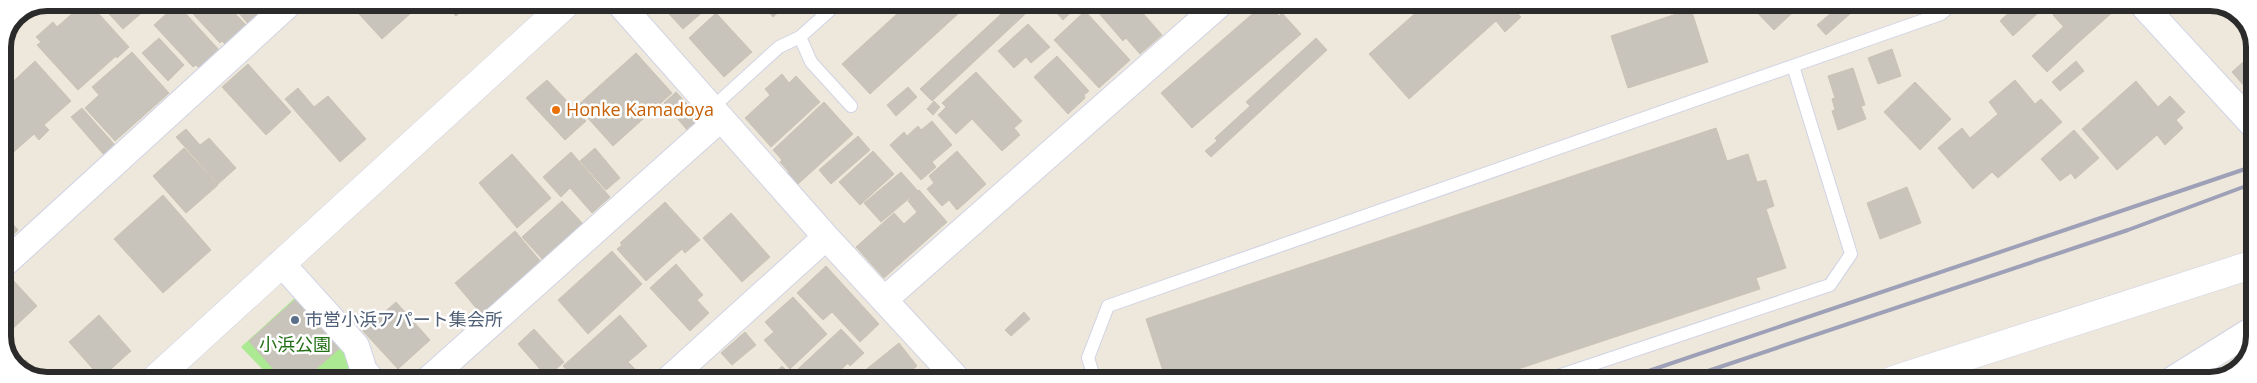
<svg xmlns="http://www.w3.org/2000/svg" width="2257" height="383" font-family="'Open Sans','Noto Sans JP',sans-serif">
<style>
.green{fill:#abe993}
.building{fill:#c9c4bb;stroke:#c9c3b5}
.lines{fill:none;stroke-linecap:round;stroke-linejoin:round}
.service-casing{stroke:#d0d3e5;stroke-width:14}
.minor-casing{stroke:#d0d3e5;stroke-width:28}
.tertiary-casing{stroke:#d0d3e5;stroke-width:29}
.service{stroke:#fff;stroke-width:12}
.minor{stroke:#fff;stroke-width:26}
.tertiary{stroke:#fff;stroke-width:28}
.rail{stroke:#9da0b7;stroke-width:4}
.food-dot{fill:#e8710a;stroke:#fff;stroke-width:2}
.service-dot{fill:#5c6f8a;stroke:#fff;stroke-width:2}
.labels{text-anchor:middle;stroke-width:5;stroke-linejoin:round;paint-order:stroke}
.food-label{font-size:18px;fill:#c56008;stroke:#fff;text-anchor:start}
.service-label{font-size:18px;fill:#4e5e75;stroke:#fff;text-anchor:start}
.park-label{font-size:18px;fill:#216e14;stroke:#fff}
.rim{fill:none;stroke:#2b2b2b;stroke-width:6}
</style>
<rect width="100%" height="100%" fill="#eee7db"/>
<path class="green" d="M297,296l56,62 12,22h-92l-32,-33z"/>
<path class="building" d="M84,3h5l40,44 -12,11 -1,-2 -38,34 -41,-45 4,-3 -5,-5 17,-15 4,5z
M99,3h54l-30,26z
M183,3h42l22,23 -21,19 -4,-4 -2,2z
M230,3h35l-4,4 6,6 -16,14z
M349,3h73l-40,36z
M443,3h27l-14,13z
M659,3h54l-30,26z
M761,3h28l-16,14z
M909,3h61l-100,91 -28,-30z
M1013,3h24l-105,98 -12,-12z
M1048,3h33l-18,17z
M1107,3h27l28,32 -22,19 -14,-16 -3,3 -26,-30z
M1265,3l14,13 3,-3 19,21 -109,94 -31,-35z
M1427,3h89l-5,4 10,10 -16,15 -9,-11 -87,78 -40,-45z
M1748,3h55l-29,27z
M1843,3h16l1,2 -34,30 -9,-10z
M2019,3h10l9,10 -25,23 -13,-15z
M2066,3h39l10,7 -37,33 -25,-28z
M177,4l43,47 -20,18 -4,-4 -3,2 -39,-42z
M1691,9l17,53 -80,26 -17,-52z
M1085,11l45,49 -31,28 -45,-48z
M716,13l36,39 -28,25 -35,-39z
M1028,24l22,23 -19,16 -5,-6 -12,11 -16,-17z
M2063,27l15,16 -31,29 -15,-16z
M159,38l25,27 -16,16 -26,-28z
M1316,38l11,12 -116,107 -6,-6 12,-10 -2,-3 35,-32 -4,-4z
M1892,49l9,27 -23,8 -10,-26z
M132,52l37,41 -54,48 -30,-33 14,-13 -7,-8z
M2254,52v27l-9,8 -13,-15z
M636,53l36,40 -59,53 -36,-40z
M1057,56l32,35 -5,4 1,3 -17,16 -34,-37z
M35,61l36,40 -27,24 5,5 -10,10 -5,-6 -26,23 4,5 -9,9v-80z
M2076,61l8,10 -24,20 -8,-9z
M248,64l43,48 -25,23 -44,-48z
M1853,68l12,37 -4,1 5,13 -28,11 -6,-19 3,-1 -3,-11 3,-1 -7,-22z
M976,72l46,49 -8,7 6,7 -18,16 -30,-32 -16,15 -18,-19 8,-8 -4,-4z
M782,74l7,9 7,-7 24,26 -49,45 -26,-29 25,-23 -5,-6z
M547,80l39,41 -21,19 -39,-42z
M2015,80l20,24 6,-5 21,23 -64,56 -6,-6 -19,17 -35,-41 24,-20 8,10 28,-24 -9,-12z
M2136,81l22,26 12,-11 15,16 -9,8 7,8 -18,17 -8,-10 -40,35 -35,-41z
M1915,82l36,37 -31,31 -36,-38z
M908,87l9,10 -21,19 -9,-11z
M298,88l16,19 14,-11 38,43 -26,23 -55,-63z
M676,92l25,27 -13,12 -24,-28z
M934,101l6,6 -7,8 -6,-6z
M824,102l29,32 -56,51 -11,-11 3,-2 -9,-10 2,-2 -9,-10z
M82,108l33,37 -11,10 -33,-38z
M932,121l20,24 -20,17 4,5 -15,13 -31,-35 14,-13 3,4 11,-10 3,4z
M1716,128l11,33 21,-7 9,28 9,-2 8,26 -8,3 20,59 -30,10 4,11 -275,91h-319l-20,-61z
M186,129l14,16 9,-7 27,30 -18,16 -42,-47z
M2074,130l25,28 -24,21 -4,-6 -11,8 -19,-22z
M858,136l12,14 -39,34 -12,-14z
M184,148l34,37 -32,28 -33,-37z
M595,148l25,30 -14,12 -26,-29z
M873,151l21,23 -34,31 -21,-23z
M957,151l29,33 -29,26 -8,-10 -7,6 -15,-17 7,-6 -5,-7z
M571,152l39,45 -18,16 -22,-25 -9,9 -18,-20z
M512,154l39,44 -34,30 -38,-45z
M901,172l17,19 -37,31 -17,-19z
M1907,187l14,36 -41,16 -13,-36z
M919,190l28,32 -63,56 -28,-31 38,-34 10,11 13,-12 -9,-11z
M163,195l48,55 -48,43 -49,-54z
M562,201l22,24 -40,36 -22,-24z
M665,202l35,38 -15,13 -3,-4 -36,32 -29,-32 5,-4 -2,-2z
M3,213l15,17 -11,10 -4,-5z
M731,213l39,44 -28,25 -39,-44z
M515,231l27,32 -60,52 -27,-32z
M612,251l30,33 -54,50 -30,-34z
M676,264l27,31 -6,5 12,13 -19,18 -40,-43z
M826,266l53,58 -19,18 -28,-30 -9,8 -26,-27z
M12,279l25,27 -30,28 -4,-5v-41z
M793,297l34,37 -37,35 -26,-29 10,-8 -9,-10z
M297,298l44,49 -26,23 3,4 -7,6h-28l-34,-39z
M396,302l34,38 -32,29 -35,-38z
M1024,312l6,7 -19,17 -6,-6z
M99,315l32,36 -30,27 -32,-36z
M620,315l27,31 -19,16 10,10 -9,8h-53l-13,-14z
M534,329l30,33 -17,15 -29,-33z
M841,329l23,24 -14,13 -2,-3 -18,17h-23l-10,-10z
M745,332l11,13 -24,20 -11,-12z
M3,338l14,16 -5,5 -9,-18z
M899,343l18,23 -18,14h-46z
M26,360l18,20 -27,-12z
M782,366l14,14h-47l11,-10 8,9z"/>
<g class="lines">
<g class="service-casing">
<path id="service" d="M800,37l11,25 40,44
M712,108l67,-61 21,-10 38,-34
M1095,380l-7,-22 20,-52 833,-292 13,-11
M1546,380l284,-95 21,-31 -58,-188"/>
</g>
<g class="minor-casing">
<path id="minor" d="M619,3l207,234 132,143
M2141,3l113,123
M281,263l75,83 8,25 8,9
M3,265l287,-262
M884,300l337,-297
M428,380l293,-262
M668,380l158,-143
M2172,380l82,-51"/>
</g>
<g class="tertiary-casing">
<path id="tertiary" d="M154,380l413,-377
M1893,380l361,-116"/>
</g>
<use href="#service" class="service"/>
<use href="#minor" class="minor"/>
<use href="#tertiary" class="tertiary"/>
<path class="rail" d="M1622,380l632,-214
M1681,380l447,-150 126,-47"/>
</g>
<circle class="food-dot" cx="556" cy="110" r="5"/>
<circle class="service-dot" cx="295" cy="320" r="5"/>
<g class="labels">
<g class="food-label">
<text x="566" y="116">Honke Kamadoya</text>
</g>
<g class="service-label">
<text x="305" y="326">市営小浜アパート集会所</text>
</g>
<g class="park-label">
<text x="295" y="351">小浜公園</text>
</g>
</g>
<path d="M0 0H2257V383H0ZM47 11H2210A36 36 0 0 1 2246 47V336A36 36 0 0 1 2210 372H47A36 36 0 0 1 11 336V47A36 36 0 0 1 47 11Z" fill="#fff" fill-rule="evenodd"/>
<path class="rim" d="M47 11H2210A36 36 0 0 1 2246 47V336A36 36 0 0 1 2210 372H47A36 36 0 0 1 11 336V47A36 36 0 0 1 47 11Z"/>
</svg>
